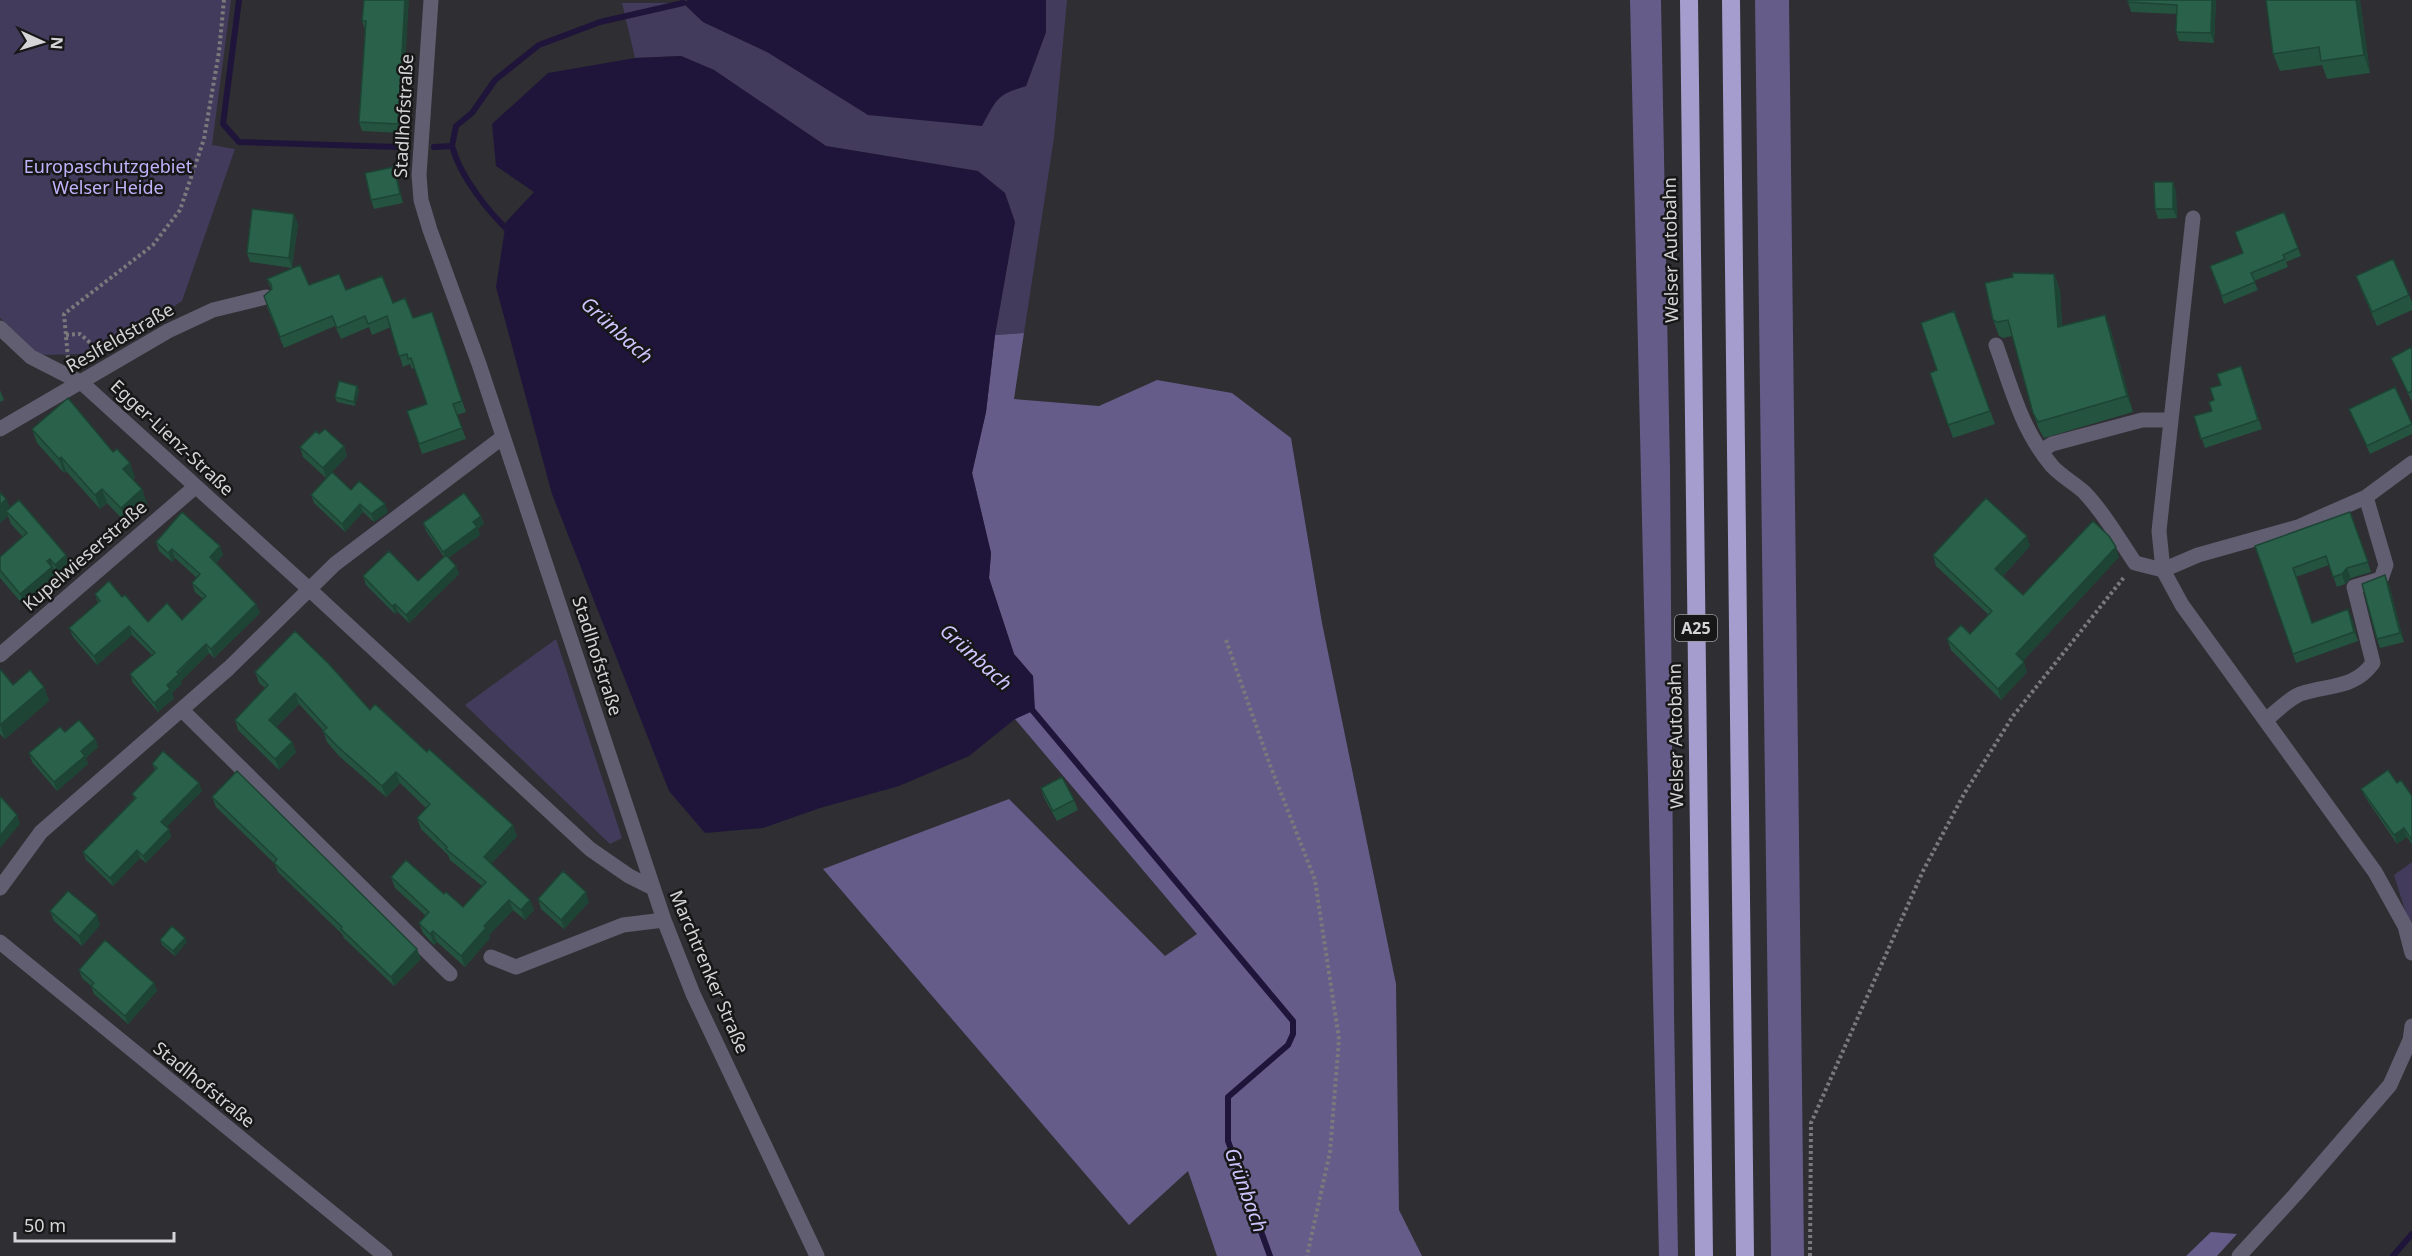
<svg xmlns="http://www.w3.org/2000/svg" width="2412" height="1256" font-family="'Noto Sans',sans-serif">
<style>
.green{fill:#423b5c}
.forest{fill:#655c89}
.water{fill:#1f153b}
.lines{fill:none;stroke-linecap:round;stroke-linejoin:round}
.stream{stroke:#1f153b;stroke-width:6}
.path{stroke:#7a797c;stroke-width:4;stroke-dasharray:3 3;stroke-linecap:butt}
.minor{stroke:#615e71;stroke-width:15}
.highway{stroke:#a59dcd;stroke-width:18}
.wall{fill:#245340}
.shaded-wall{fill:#1d4434}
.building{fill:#2a614a;stroke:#1d4434;stroke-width:1.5}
.labels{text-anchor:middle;stroke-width:5;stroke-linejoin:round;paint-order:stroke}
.shield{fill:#171718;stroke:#9c9c9e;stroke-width:1.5}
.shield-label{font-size:16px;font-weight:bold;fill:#d5d5d7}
.street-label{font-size:18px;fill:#d5d5d7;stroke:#171718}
.park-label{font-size:18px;fill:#c1b3fb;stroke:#171718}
.water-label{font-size:20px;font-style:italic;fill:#cec4fe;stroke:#171718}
</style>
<rect width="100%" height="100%" fill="#2f2e32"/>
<path class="green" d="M0,0h231l-19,145 23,4 -53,152 -91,60 -8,-7 -43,1 -40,-37z
M1046,0h21l-13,138 -30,195 -29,2 20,-113 -38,-51 -151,-25 -112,-76 -33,-14 -46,2 -13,-55h61l20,19 64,30 231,46 8,-6 20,-6 20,-54z
M556,639l66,199 -12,6 -145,-139z
M2412,862v71l-18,-58z"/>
<path class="forest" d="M1630,0h31l9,468 4,545 4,243h-19z
M1755,0h34l15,1256h-33z
M1024,333l-10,66 85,7 58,-26 75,13 59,45 31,185 74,361 3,226 23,46h-205l-29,-85 -59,54 -306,-356 186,-70 156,157 32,-22 -182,-215 19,-9 -1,-34 -19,-22 -25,-76 2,-25 -19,-80 14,-61 9,-77z
M2211,1232l26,2 -20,22h-31z"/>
<path class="water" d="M688,0h358v32l-20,54c-30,9 -29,13 -44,40l-114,-11 -101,-63 -64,-30 -20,-19z
M681,56l33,14 112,76 152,25 27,22 10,29 -20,113 -9,77 -14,61 19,80 -2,25 25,76 19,22 2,34 -20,9 -46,37 -70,30 -79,22 -57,20 -58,5 -36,-42 -117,-297 -56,-207 10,-65 28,-30 -38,-26 -4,-42 56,-51 87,-15z"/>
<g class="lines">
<path class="stream" d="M239,0l-16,124 16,18 159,5
M452,146l4,-20 16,-13 23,-33 44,-35 61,-23 83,-19
M434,147l18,-1c8,30 36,66 59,87
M1028,705l265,316v13l-5,11 -60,52v44l42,115
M2393,1256l19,-22"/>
<path class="path" d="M66,335l14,-1 15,13 2,8
M68,358l-4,-44 89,-69 27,-35 24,-71 15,-87 5,-52
M1226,640l44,125 45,115 24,159 -9,113 -23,104
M1810,1256l1,-133 112,-252 41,-77 49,-78 112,-140"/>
<path class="minor" d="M431,0l-12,175 2,25 9,30 49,134 185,556 29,74 124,262
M2193,218l-34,313 4,39 19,35 193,267 30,54 7,27
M0,328l31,29 51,26 227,206 281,260 39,27 24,12
M1996,345c15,42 26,86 56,121 9,10 22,17 32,26 20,21 35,47 51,71l28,7 35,-15 100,-28 68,-30 46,-34
M0,429l168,-98 45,-21 53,-13
M2041,451l11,-7 90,-24h28
M0,655l195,-168
M182,710l268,264
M2266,720c10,-8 22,-21 34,-26 29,-10 53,-4 73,-31l-19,-76 27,-8 5,-14 -20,-68
M0,888l41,-56 188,-164 106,-104 168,-127
M0,942l385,314
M491,957l25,10 107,-42 41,-5
M2239,1256l56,-61 95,-110 20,-45 2,-14"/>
<path class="highway" d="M1689,0l15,1256
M1731,0l14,1256"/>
</g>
<path class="wall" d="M364,0l37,133 -39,-2 -3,-9 6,-92 -3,-9z
M2128,0h88l-2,43 -35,-2 -3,-9v-18l-45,-2 -3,-10z
M2266,0h94l10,73 -43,6 -5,-14 -42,6 -7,-17z
M394,167l3,9 6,27 -29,6 -3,-9z
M2173,182l3,10 1,26 -19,1 -3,-10z
M2284,212l17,44 -15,6 2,5 -34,14 4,9 -34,14 -14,-38 33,-13z
M298,224l-6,44 -42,-6 -3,-9z
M2054,274l6,16 2,36 43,-11 6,16 22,81 -89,26 -5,-9 -6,-16 -21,-77 -9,2 -4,-2 -6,-16z
M2356,276l53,19 3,7v8l-35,16 -16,-36z
M267,279l42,6 37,5 47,13 20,15 19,-6 34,100 -9,3 9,24 -44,15 -15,-43 20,-7 -13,-36 -2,1 -2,-5 -7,3 -12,-40 -19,8 -3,-8 -28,12 -6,-13 -51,22 -17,-41 4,-18z
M1954,311l41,113 -42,14 -23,-65 7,-3z
M2412,347v55l-17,-35 -4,-9z
M2241,366l21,63 -57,19 -11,-32 18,-5 2,-11z
M357,386l2,4 -4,16 -18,-4 -2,-5z
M0,390l4,10 -4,2z
M2349,409l63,14v11l-42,20z
M32,429l103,48 -2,3 9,9 5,15 -21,19 -19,-20 -7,6 -34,-38 -2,2 -27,-30z
M319,434l25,12 3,10 -21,22 -23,-21 -3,-10z
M351,490l37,22 -14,10 -11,-10 -18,20 -31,-29 -3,-8z
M6,499l4,9 61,60 -11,10 -5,-6 -1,1 3,7 -32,27 -25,-29v-21l23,-20 -12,-13 -3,-8 -8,7z
M2350,512l21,60 -20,6 -6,6 -8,3 -8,-22 -33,12 16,46 40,-4 6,22 -62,22 -41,-117z
M481,516l3,8 -6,5 2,6 -32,23 8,8 3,8 -50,49 -11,-11 -3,2 -29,-29 -3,-9 55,5 26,-24 -18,-26 -3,-8z
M156,542l64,4 3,9 -7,8 44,50 -46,45 -5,-5 -28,28 1,2 -10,10 2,5 -16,14 -25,-29 -3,-9 22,-19 -20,-20 -35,30 -24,-28 -4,-9 29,-25 -3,-9 27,3 26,25 34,-2 21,-21 -8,-7 -3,-9 5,-5 -22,-20 -3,4 -13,-11z
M2030,546l-27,30 20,19 96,-38 -96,104 4,11 -26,28 -50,-50 -4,-11 23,-5 19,-19 -53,-49 -3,-11z
M2389,585l15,57 -24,6 -3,-9z
M0,671l13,14 31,2 5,14 -44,38 -5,-5z
M255,672l115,38 147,126 -26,28 39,36 4,10 -9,10 -12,-10 -24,25 1,3 -25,29 -28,-25 -3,3 -11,-12 -4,-10 6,-8 -30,-27 -4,-11 53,17 19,13 19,-21 -32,-26 -2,-5 -27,-26 -4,-11 9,-10 -26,-25 -14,14 -47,-41 -12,-14 -4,-11v-1l-24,-26 -23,23 16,15 4,10 -17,18 -41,-40 -3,-10 30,-32 -6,-5z
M65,732l30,7 3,8 -12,11 2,6 -31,27 -25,-29 -3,-9z
M152,764l50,27 -36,36 3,2 2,8 -25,26 -6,-5 -27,28 -27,-26 -3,-8 51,-53 -2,-5 23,-23z
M2397,783l15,13v48l-5,-7 -10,7 -32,-47 -4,-8z
M1041,788l33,12 4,10 -21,11 -13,-23z
M212,797l209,162 -27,27 -50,-48 -2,-4 -64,-62 -4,-9 -58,-56z
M538,899l51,3 -25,27 -23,-20z
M50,911l50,14 -18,21 -28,-25z
M160,940l27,2 -12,14 -13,-11z
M79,970l78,21 -29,33 -34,-30 -3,-8 -9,-8z"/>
<path class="shaded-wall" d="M405,0h4l-8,133 -3,-9z
M2212,0h4l-2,43 -3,-10z
M2356,0h4l10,73 -6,-18z
M394,167l3,9 6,27 -3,-9z
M2173,182l3,10 1,26 -4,-9z
M294,214l4,10 -6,44 -3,-10z
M2054,274l6,16 3,54 -5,-17z
M2105,315l6,16 22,81 -6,-16z
M357,386l2,4 -4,16 -1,-4z
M344,446l3,10 -21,22 -3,-10z
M61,457l5,14 -2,2 -5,-14z
M130,463l5,14 -7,6 -5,-14z
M102,489l5,14 -7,6 -5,-14z
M142,489l5,15 -21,19 -5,-15z
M6,499l6,14 -6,-2 2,5 -8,7v-18z
M360,504l3,8 -18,20 -3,-8z
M385,504l3,8 -14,10 -3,-8z
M481,516l3,8 -6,5 2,6 -34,25 -3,-8 30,-30z
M2027,536l3,10 -31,34 -4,-11z
M220,546l3,9 -9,11 -4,-9z
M2116,547l3,10 -100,108 -3,-11z
M172,549l3,9 -3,4 -4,-9z
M66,555l5,13 -11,10 -5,-13z
M50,559l7,21 -32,27 -5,-13z
M456,566l3,8 -50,49 -3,-8z
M2347,568l4,10 -6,6 -3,-10z
M2385,575l4,10 15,57 -4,-9z
M256,604l4,9 -46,45 -3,-9z
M395,604l3,8 -3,2 -3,-8z
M2348,609l4,10 6,22 -4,-9z
M129,626l3,9 -35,30 -3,-9z
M206,644l3,9 -28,28 1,2 -10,10 2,5 -16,14 -4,-9 13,-18z
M2024,662l3,10 -26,28 -3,-11z
M44,687l5,14 -44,38 -5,-14z
M295,693l4,11 -26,26 -4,-10z
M95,739l3,8 -12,11 2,6 -31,27 -3,-9 27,-31z
M292,742l4,10 -17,18 -4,-11z
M396,772l4,11 -14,14 -4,-11z
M199,783l3,8 -38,39 -3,-8z
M17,815l3,9 -20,24v-12z
M513,825l4,11 -30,32 -3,-11z
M2404,828l3,9 -10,7 -3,-9z
M169,829l2,8 -25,26 -3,-7z
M137,850l3,8 -27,28 -3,-8z
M586,892l3,10 -25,27 -3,-9z
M509,900l4,10 -24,25 1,3 -25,29 -4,-11 23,-30z
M530,900l4,10 -9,10 -4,-10z
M97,915l3,10 -18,21 -3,-10z
M433,931l4,11 -3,3 -4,-11z
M185,938l2,4 -12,14 -2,-5z
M417,949l4,10 -27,27 -3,-9z
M154,983l3,8 -29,33 -3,-8z"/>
<path class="building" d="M364,0h41l-7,124 -39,-2 7,-101h-4z
M2128,0h84l-1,33 -35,-1 1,-27 -49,-3z
M2266,0h90l8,55 -43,6 -2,-14 -46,7z
M394,167l6,27 -29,6 -6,-27z
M2154,182h19v27h-18z
M252,209l42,5 -5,44 -42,-5z
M2284,212l14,36 -15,7 2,4 -34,14 4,9 -33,14 -12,-30 33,-13 -8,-21z
M2393,259l16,36 -37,17 -16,-36z
M300,265l9,20 30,-11 7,16 36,-14 11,27 12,-5 8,20 19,-6 30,89 -9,3 9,24 -43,16 -12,-33 20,-7 -16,-46 -3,1 -1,-5 -8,2 -12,-40 -19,8 -3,-8 -28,12 -5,-12 -52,21 -16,-41 8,-7 -1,-5 -4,-5z
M2012,273l42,1 4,53 47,-12 22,81 -89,26 -5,-9 -25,-93 -11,2 -4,-2 -8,-37 28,-6z
M1954,311l36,100 -42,14 -18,-52 7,-3 -16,-47z
M2412,347v44l-4,2 -17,-35z
M2241,366l17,54 -57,19 -7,-23 18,-5 -3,-9 5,-2 -4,-12 11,-3 -4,-11z
M339,381l18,5 -3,16 -19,-5z
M2395,387l17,37 -45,22 -18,-37z
M68,398l45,54 4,-3 13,14 -7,6 19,20 -21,19 -19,-19 -7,6 -34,-38 -2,2 -27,-30z
M325,429l19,17 -21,22 -23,-21 16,-16 3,3z
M332,472l19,18 8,-9 26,23 -14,10 -11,-10 -18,20 -31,-29z
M0,492l6,7 -6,6z
M464,493l17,23 -8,6 4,5 -34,25 -20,-29z
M1986,498l41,38 -32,33 28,26 70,-74 16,15 7,11 -100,107 8,8 -26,27 -51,-50 14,-14 9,9 22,-23 -59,-56z
M19,500l47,55 -11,10 -5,-6 -3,2 5,6 -32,27 -20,-24v-13l27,-24 -21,-22z
M182,512l38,34 -10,11 46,47 -45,45 -5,-5 -29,28 2,2 -12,11 3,4 -16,14 -24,-29 25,-21 -26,-27 -35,30 -25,-28 31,-27 -5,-7 14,-13 13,16 3,-2 23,27 19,-19 15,17 24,-24 -14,-13 8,-9 -28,-25 -4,4 -12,-11z
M2350,512l18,50 -21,6 -5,6 -9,3 -7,-21 -33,12 19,55 36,-14 6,23 -61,22 -38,-108z
M389,551l29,30 28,-26 10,11 -50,49 -11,-11 -3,2 -29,-30z
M2385,575l15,58 -23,6 -15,-55z
M295,631l34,33 41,46 5,-6 52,48 2,-3 84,76 -29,32 46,43 -9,10 -12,-10 -25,26 2,2 -25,28 -28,-25 -3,3 -11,-11 10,-11 -38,-35 15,-17 38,34 2,-2 17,15 23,-25 -40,-33 1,-2 -30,-29 13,-14 -34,-32 -14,14 -46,-41 -13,-14 4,-3 -32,-35 -26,27 23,22 -17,17 -40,-39 33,-35 -13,-13z
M1,670l12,15 17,-15 14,17 -44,38v-54z
M79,720l16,19 -14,12 4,5 -31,26 -25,-29 31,-26 5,5z
M163,751l36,32 -38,39 8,7 -26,27 -6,-6 -27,28 -27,-26 53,-54 -4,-4 25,-26 -5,-4z
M2388,770l9,13 4,-3 11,16v44l-8,-12 -10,7 -33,-46z
M237,771l180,178 -26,28 -50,-48 1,-2 -68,-64 3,-4 -65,-62z
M1062,777l12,23 -21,11 -12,-23z
M0,796l17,19 -17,21z
M563,871l23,21 -25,28 -23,-21z
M68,891l29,24 -18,21 -29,-25z
M172,926l13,12 -12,13 -13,-11z
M105,940l49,43 -29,33 -34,-30 3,-3 -15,-13z"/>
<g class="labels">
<rect class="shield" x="1675" y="615" width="42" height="26" rx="4.5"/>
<g class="shield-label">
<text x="1696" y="634">A25</text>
</g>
<g class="street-label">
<text transform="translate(404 116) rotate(-87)" y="6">Stadlhofstraße</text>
<text transform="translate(1671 250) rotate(-91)" y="6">Welser Autobahn</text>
<text transform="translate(120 338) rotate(-30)" y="6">Reslfeldstraße</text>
<text transform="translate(172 438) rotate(43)" y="6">Egger-Lienz-Straße</text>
<text transform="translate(85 556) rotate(-41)" y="6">Kupelwieserstraße</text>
<text transform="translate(597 656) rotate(72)" y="6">Stadlhofstraße</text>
<text transform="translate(1676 736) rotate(-91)" y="6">Welser Autobahn</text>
<text transform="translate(709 972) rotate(67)" y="6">Marchtrenker Straße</text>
<text transform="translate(204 1085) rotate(39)" y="6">Stadlhofstraße</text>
</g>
<g class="park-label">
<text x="108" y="173">Europaschutzgebiet<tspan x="108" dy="21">Welser Heide</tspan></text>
</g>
<g class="water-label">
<text transform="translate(617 330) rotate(42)" y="7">Grünbach</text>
<text transform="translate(976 657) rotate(42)" y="7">Grünbach</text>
<text transform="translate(1246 1190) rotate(70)" y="7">Grünbach</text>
</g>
</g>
<g transform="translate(42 42) rotate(94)" stroke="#171718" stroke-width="4.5" paint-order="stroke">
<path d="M0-4.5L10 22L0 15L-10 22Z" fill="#d5d5d7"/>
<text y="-9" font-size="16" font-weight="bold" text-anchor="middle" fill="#d5d5d7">N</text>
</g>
<path d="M15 1232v9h159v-9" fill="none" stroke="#d5d5d7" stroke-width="3"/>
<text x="24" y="1232" font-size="18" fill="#d5d5d7" stroke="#171718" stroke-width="4.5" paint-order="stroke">50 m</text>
</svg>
